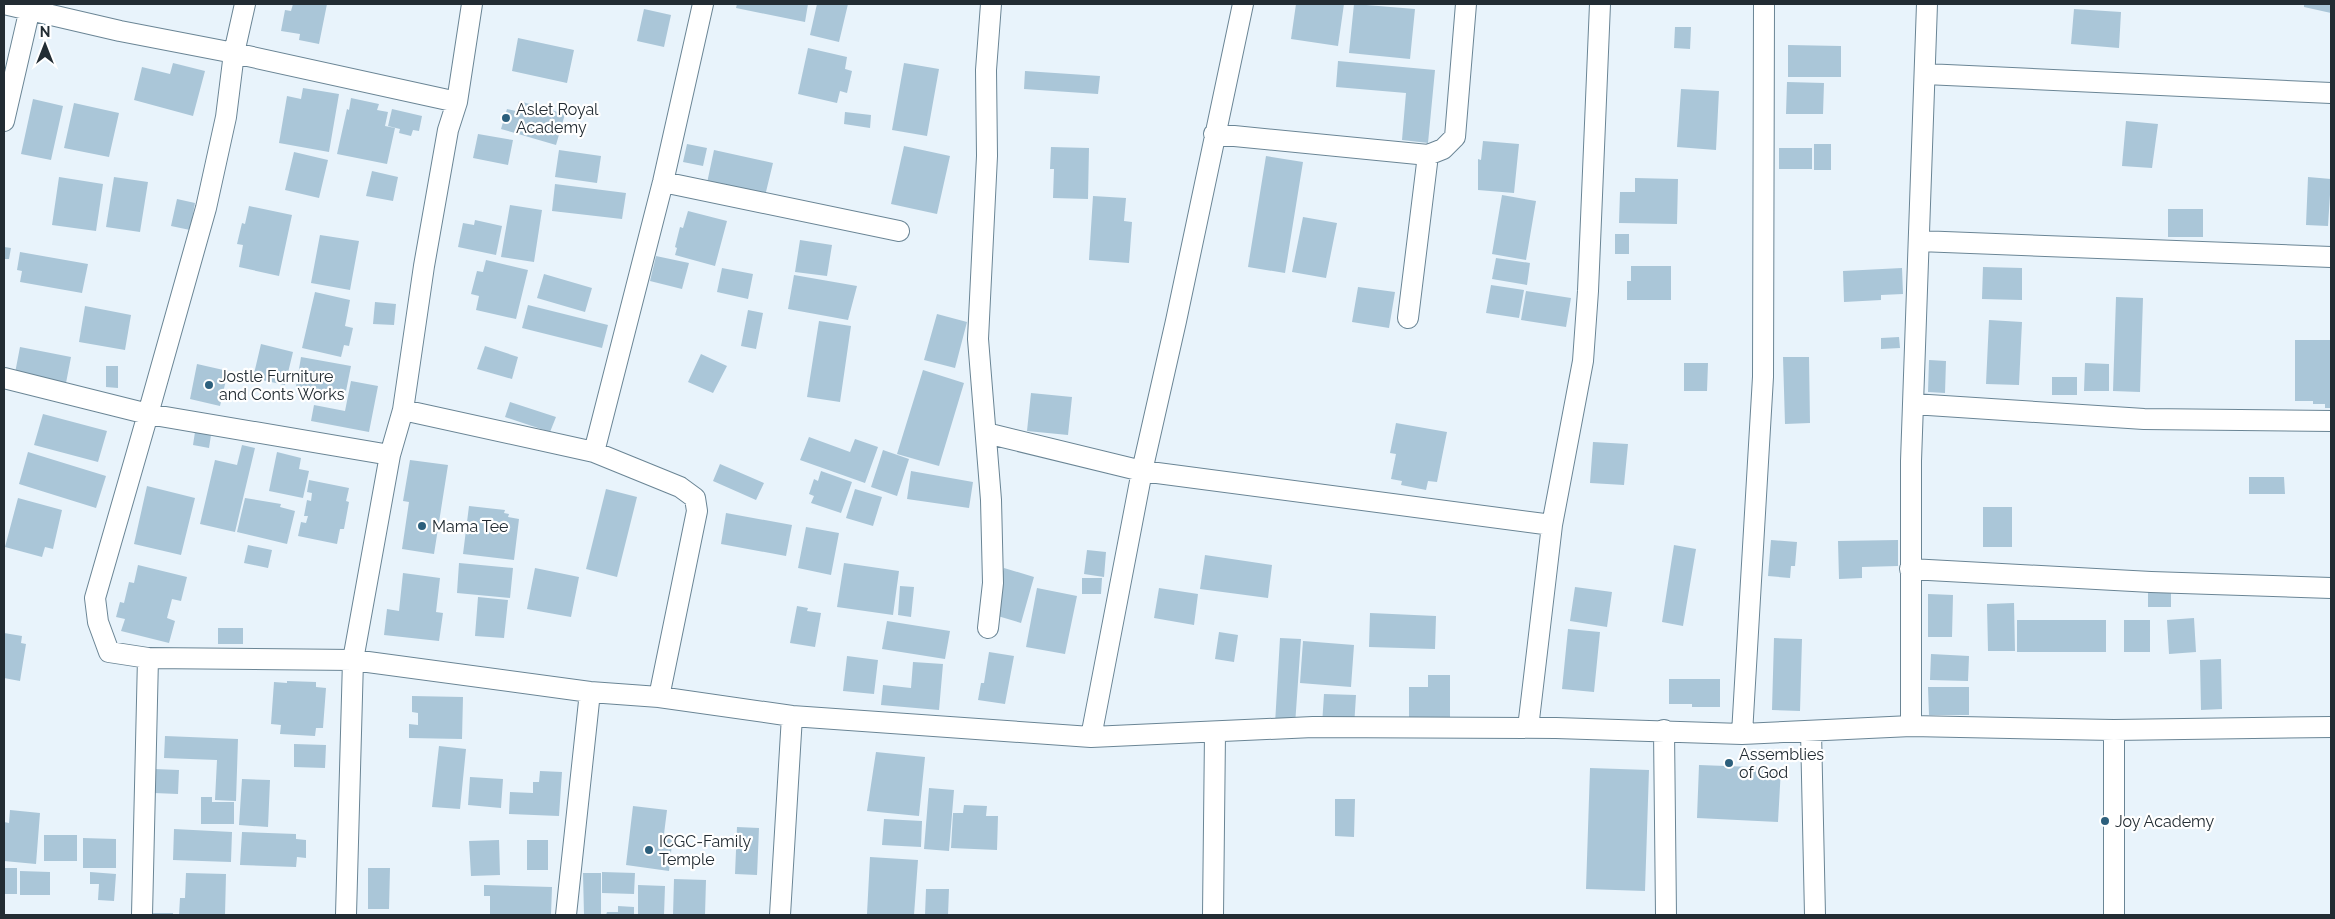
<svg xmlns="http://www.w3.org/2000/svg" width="2335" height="919" font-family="Raleway,sans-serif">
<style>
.building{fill:#aac6d8}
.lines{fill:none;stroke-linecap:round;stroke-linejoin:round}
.minor-casing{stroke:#6a8595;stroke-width:22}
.minor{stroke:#fff;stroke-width:20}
.poi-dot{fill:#2c5f7c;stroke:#fff;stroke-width:2}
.labels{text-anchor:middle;stroke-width:4.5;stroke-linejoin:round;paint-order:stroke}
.poi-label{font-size:16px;fill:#222c33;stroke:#fff;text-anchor:start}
</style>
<rect width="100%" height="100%" fill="#e8f3fb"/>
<path class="building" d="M293,4h34l-8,40 -20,-4 1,-6 -19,-3 4,-21 6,1z
M737,4h71l-3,18 -69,-14z
M817,4h31l-9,38 -29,-7z
M1296,4h48l-6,42 -47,-7z
M1354,4l61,5 -5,50 -61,-6z
M2304,4h27v9l-27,-6z
M644,9l27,6 -7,32 -27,-6z
M2074,9l47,3 -2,36 -48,-4z
M1675,27h16l-1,22 -16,-1z
M518,38l56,12 -7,33 -55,-12z
M1788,45l53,1v31h-53z
M808,48l39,9 -2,12 7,2 -5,22 -7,-2 -3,12 -39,-9z
M1338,61l97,9 -7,73 -26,-3 4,-47 -70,-6z
M173,63l32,8 -12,45 -59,-16 8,-33 28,7z
M904,63l35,6 -12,67 -35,-6z
M1025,71l75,5 -2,18 -74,-5z
M1787,82l37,1 -1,31h-37z
M303,88l36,6 -10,58 -50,-9 8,-47 14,3z
M1681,89l38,2 -3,59 -39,-3z
M351,98l28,6 -2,6 11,2 -3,14 10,2 -8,36 -50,-10 10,-45 2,1z
M33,99l30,7 -12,54 -30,-6z
M519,101l46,13 -9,31 -55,-16 6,-20 9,2z
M74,103l45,10 -10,44 -45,-9z
M392,109l30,7 -3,15 -6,-1 -2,6 -12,-3 1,-4 -12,-3z
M845,112l26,3 -1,13 -26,-4z
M2126,121l32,3 -6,44 -30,-2z
M478,134l35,6 -5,25 -35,-7z
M1483,141l36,3 -5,49 -36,-3v-31l3,1z
M687,144l20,4 -4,18 -20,-4z
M1814,144h17v26h-17z
M904,146l46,10 -13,58 -46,-10z
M1051,147l38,1 -1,51 -35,-1 1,-29h-4z
M1779,148h33v21h-33z
M559,150l42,6 -4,27 -42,-6z
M714,150l59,13 -8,33 -58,-13z
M294,152l34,8 -9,38 -34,-8z
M1266,156l37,6 -18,111 -37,-6z
M372,171l26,6 -5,24 -27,-5z
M59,177l44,7 -7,47 -44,-6z
M114,177l34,5 -8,50 -34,-5z
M2308,177l23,2 -3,47 -22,-1z
M1635,178l43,1 -1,45 -58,-1 1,-31h15z
M555,184l71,9 -4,26 -70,-8z
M1502,195l34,6 -10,59 -34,-6z
M1093,196l33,2 -2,23 8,1 -3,41 -40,-3z
M177,199l18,4 -5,27 -19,-4z
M510,205l32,5 -8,52 -33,-5z
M249,206l43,9 -13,61 -40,-9 4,-22 -6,-1 5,-21 3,1z
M2168,209h35v28h-35z
M688,211l39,10 -12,45 -40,-11 2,-7 -2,-1 5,-20 3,1z
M1303,217l34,6 -11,55 -34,-6z
M475,220l27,6 -6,29 -38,-8 5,-24 11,2z
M1615,234h14v20h-14z
M320,235l39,6 -9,49 -39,-7z
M800,240l32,5 -5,31 -32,-4z
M4,247l7,1 -2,11h-5z
M20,252l68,12 -6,29 -62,-11 2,-11 -5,-1z
M656,256l33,7 -7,26 -32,-8z
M1496,258l34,5 -3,22 -35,-6z
M486,260l42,10 -12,49 -40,-9 3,-14 -8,-2 6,-23 6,1z
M1631,266h40v34h-44v-19h4z
M1983,267l39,1v32l-40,-1z
M722,268l31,6 -5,25 -31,-7z
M1902,268l1,26 -22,1v5l-37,2 -1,-31z
M544,274l48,14 -7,24 -48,-14z
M794,275l63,11 -9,34 -60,-11z
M1491,285l33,5 -5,28 -33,-5z
M1358,287l37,5 -6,36 -37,-6z
M1526,291l45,7 -5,29 -45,-7z
M315,292l35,8 -5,26 8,2 -4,18 -5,-1 -3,12 -39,-9z
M2116,297l27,1 -3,94 -27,-1z
M375,302l21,2 -2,21 -21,-1z
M528,305l80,20 -6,23 -80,-20z
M85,306l46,9 -6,35 -46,-8z
M748,310l15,3 -7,36 -15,-3z
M937,314l30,8 -12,46 -31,-8z
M1989,320l33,2 -3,63 -33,-1z
M819,321l32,5 -11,76 -33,-5z
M1899,337l1,11 -19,1v-11z
M2295,340h36v68h-6v-4h-12v-3h-18z
M261,344l32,8 -8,33 -32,-7z
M485,346l33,11 -6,22 -35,-10z
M20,347l51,10 -5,26 -51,-10z
M701,354l26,12 -14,27 -25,-11z
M301,357l50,9 -6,30 -49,-9z
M1783,357h26l1,66 -25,1z
M1929,360l17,1 -1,32 -17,-1z
M1684,363h24l-1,28h-23z
M2085,363l24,1v27h-25z
M197,364l31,7 -8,35 -30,-7z
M106,366h12v22l-12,-1z
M923,370l41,13 -25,83 -42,-12z
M2052,377h25v18h-25z
M351,381l27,5 -9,46 -58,-11 3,-16 31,6z
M1031,393l41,4 -4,38 -41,-4z
M510,402l46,15 -6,15 -45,-15z
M43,414l64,17 -9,31 -64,-17z
M1396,423l51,9 -10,50 -9,-1 -2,9 -25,-5 1,-4 -11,-2 5,-25 -6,-1z
M195,432l16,3 -2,13 -16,-3z
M809,437l41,15 5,-13 23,8 -13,36 -65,-23z
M1593,442l35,2 -4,41 -34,-2z
M242,445l13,3 -20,84 -35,-8 15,-64 22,5z
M883,450l26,9 -12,37 -26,-9z
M28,452l78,24 -10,32 -77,-24z
M277,452l24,6 -2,11 10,2 -6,27 -34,-7z
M410,460l38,5 -14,89 -32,-5 7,-47 -6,-1z
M720,464l44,19 -8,17 -43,-19z
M821,471l31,11 -11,31 -30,-10 3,-7 -5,-2 5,-15 4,2z
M911,471l62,11 -4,26 -62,-9z
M2249,477h35l1,17h-36z
M309,480l40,8 -3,13 3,1 -5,27h-4l-3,15 -39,-8 3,-14 5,1 2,-7h-4l3,-16 4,1 1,-8 -5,-1z
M147,486l48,12 -14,57 -47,-11z
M606,489l31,8 -20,80 -31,-8z
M855,489l27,8 -9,29 -27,-8z
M18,498l44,12 -9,39 -8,-2 -3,10 -37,-10z
M245,498l36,6 -1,3 15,4 -8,33 -50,-12z
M469,506l36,4 -1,3 5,1 -1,3 11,2 -5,41 -51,-6z
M1983,507h29v40h-29z
M726,513l66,12 -6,31 -65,-12z
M806,527l33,6 -8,42 -33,-7z
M1771,540l26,2 -2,24h-4l-1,12 -22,-2z
M1898,540v26l-36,1v11l-23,1 -1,-38z
M248,545l24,5 -4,18 -24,-5z
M1674,545l22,4 -13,77 -21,-4z
M1087,550l19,2 -2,25 -20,-3z
M1205,555l67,10 -4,33 -68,-9z
M459,563l54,5 -3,30 -53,-5z
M844,563l55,8 -6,44 -56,-8z
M138,565l49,12 -6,24 -9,-2 -5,19 8,3 -6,22 -48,-12 4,-12 -9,-2 4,-15 4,1 5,-21 5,1z
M535,568l44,9 -8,40 -44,-8z
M1004,568l30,9 -13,46 -30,-9z
M403,573l37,5 -4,34 7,1 -4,28 -55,-6 3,-26 12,2z
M1082,578h20l-1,16h-19z
M900,586l14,1 -3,30 -13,-2z
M1575,587l37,5 -5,35 -37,-6z
M1037,588l40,8 -12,58 -39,-7z
M1159,588l39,6 -4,31 -40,-7z
M2148,590h23v17h-23z
M1928,594l25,1 -1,42h-24z
M478,597l30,3 -4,38 -29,-2z
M2014,603l1,48h-27l-1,-47z
M797,606l11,2 -1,3 14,2 -6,34 -25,-4z
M1370,613l66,3 -1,33 -66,-2z
M2194,618l2,34 -27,2 -2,-34z
M2017,620h89v32h-89z
M2124,620h26v32h-26z
M887,621l63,10 -5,28 -63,-10z
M218,628h25v16h-25z
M1568,629l32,3 -6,60 -32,-3z
M1219,632l19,3 -4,27 -19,-3z
M4,633l18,3 -1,7 5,1 -6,37 -16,-3z
M1280,638l21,1 -6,86 -20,-1z
M1774,638l28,1 -2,72 -28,-1z
M1303,641l51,4 -3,42 -51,-4z
M989,652l25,4 -9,48 -27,-4 3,-17h3z
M1931,654l38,2 -1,25 -38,-1z
M847,656l31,4 -4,34 -31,-3z
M2221,659l1,50 -21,1 -1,-50z
M913,662l30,2 -4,46 -58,-5 2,-20 28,3z
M1428,675h22v43h-41v-31h19z
M1669,679h51v28h-28v-3h-23z
M287,681l29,1v5l10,1 -3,40h-7l-1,8 -35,-2 1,-9 -10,-1 3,-42 13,1z
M1928,687h41v28h-40z
M1324,694l32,1 -2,32 -32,-2z
M412,696l51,1 -1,42 -53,-1v-14l9,1v-12l-6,-1z
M165,736l73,3 -2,62 -21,-1 2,-40 -53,-2z
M294,744l32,1 -1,23 -31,-1z
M439,746l27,3 -6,60 -28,-2z
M876,752l49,5 -6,59 -52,-5z
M1699,765l82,3 -3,54 -81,-4z
M1590,768l59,2 -4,121 -59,-2z
M154,769l25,1 -1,24 -24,-1z
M540,771l22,1 -3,44 -50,-2 1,-22 23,1v-11h6z
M470,777l33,2 -2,29 -33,-3z
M242,779l28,1 -2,47 -29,-2z
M929,788l25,2 -5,61 -25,-2z
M201,797h11v5h22v22h-33z
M1335,799h20l-1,38 -19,-1z
M964,805l23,1 -1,10h12l-1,34 -46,-2 2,-35h10z
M633,806l34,4 -3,24 9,1 -4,36 -43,-6z
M10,810l30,3 -4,51 -32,-3v-39l5,1z
M884,819l38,2 -1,26 -39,-2z
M737,827l22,1 -2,47 -22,-1z
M174,829l58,3 -1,30 -58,-2z
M242,832l54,2v5l10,1v18l-9,-1 -1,10 -56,-2z
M44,835h33v26h-33z
M83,838l33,1v29h-33z
M499,840l1,35 -29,1 -2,-35z
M527,840h21v30h-21z
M870,857l48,3 -4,55 -47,-1z
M4,868h13v26h-13z
M368,868h22l-1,41h-21z
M20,871l30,1v23h-30z
M90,872l26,2 -2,27 -16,-1 1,-16h-9z
M602,872l33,1 -1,21 -32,-1z
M186,873l40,1 -1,41h-46l1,-17h5z
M583,873h18v42h-17z
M674,879l32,1 -1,35h-32z
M484,885l68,2 -1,28h-61v-19h-6z
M638,885l27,1 -1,29h-26z
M926,889h23l-1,26h-23z
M618,906l16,1v8h-28l1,-3h11z
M147,913h26v2h-26z"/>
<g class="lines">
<g class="minor-casing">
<path id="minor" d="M4,4l116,27 114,22 223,49
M245,4l-11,49 -8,64 -20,91 -58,206 242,41
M1925,74l406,19
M4,121l27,-117
M1214,134l214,21 15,-6 12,-12 11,-133
M663,182l236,49
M1919,241l412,16
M1408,318l20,-163
M4,378l144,36 -53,184 3,24 11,30 39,6 -6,257
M1913,404l231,15 187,2
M403,410l191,42 86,35 15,11 2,13 -38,186
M986,433l156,38 410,54
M594,452l69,-270 40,-178
M1910,569l241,13 180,6
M988,628l5,-45 -2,-83 -13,-161 9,-183 -1,-86 5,-66
M148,658l205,2 237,32 69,5 133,19 299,21 222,-10 243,1 186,6 169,-8 203,4 217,-3
M1911,726v-265l16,-457
M1528,728l24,-203 31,-164 5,-70 12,-287
M1664,730l2,185
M2114,730v185
M1811,731l4,184
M1742,734l21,-357 1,-373
M1091,737l51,-266 34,-150 67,-317
M346,915l7,-255 37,-205 13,-45 21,-144 24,-136 9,-28 15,-98
M566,915l24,-223
M780,915l12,-199
M1213,915l2,-182"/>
</g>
<use href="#minor" class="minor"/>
</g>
<g class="poi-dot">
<circle cx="506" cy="118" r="5"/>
<circle cx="209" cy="385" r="5"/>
<circle cx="422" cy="526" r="5"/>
<circle cx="1729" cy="763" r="5"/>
<circle cx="2105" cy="821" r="5"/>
<circle cx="649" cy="850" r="5"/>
</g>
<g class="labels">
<g class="poi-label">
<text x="516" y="115">Aslet Royal<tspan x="516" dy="18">Academy</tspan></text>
<text x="219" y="382">Jostle Furniture<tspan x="219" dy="18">and Conts Works</tspan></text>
<text x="432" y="532">Mama Tee</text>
<text x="1739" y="760">Assemblies<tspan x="1739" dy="18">of God</tspan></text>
<text x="2115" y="827">Joy Academy</text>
<text x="659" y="847">ICGC-Family<tspan x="659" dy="18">Temple</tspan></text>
</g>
</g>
<rect width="2335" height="919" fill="none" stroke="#222c33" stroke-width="10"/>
<g transform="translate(45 45)" stroke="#ffffff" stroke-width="4" paint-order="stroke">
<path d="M0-4L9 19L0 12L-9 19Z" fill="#222c33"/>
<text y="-8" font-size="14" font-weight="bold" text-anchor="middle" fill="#222c33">N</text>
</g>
</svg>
